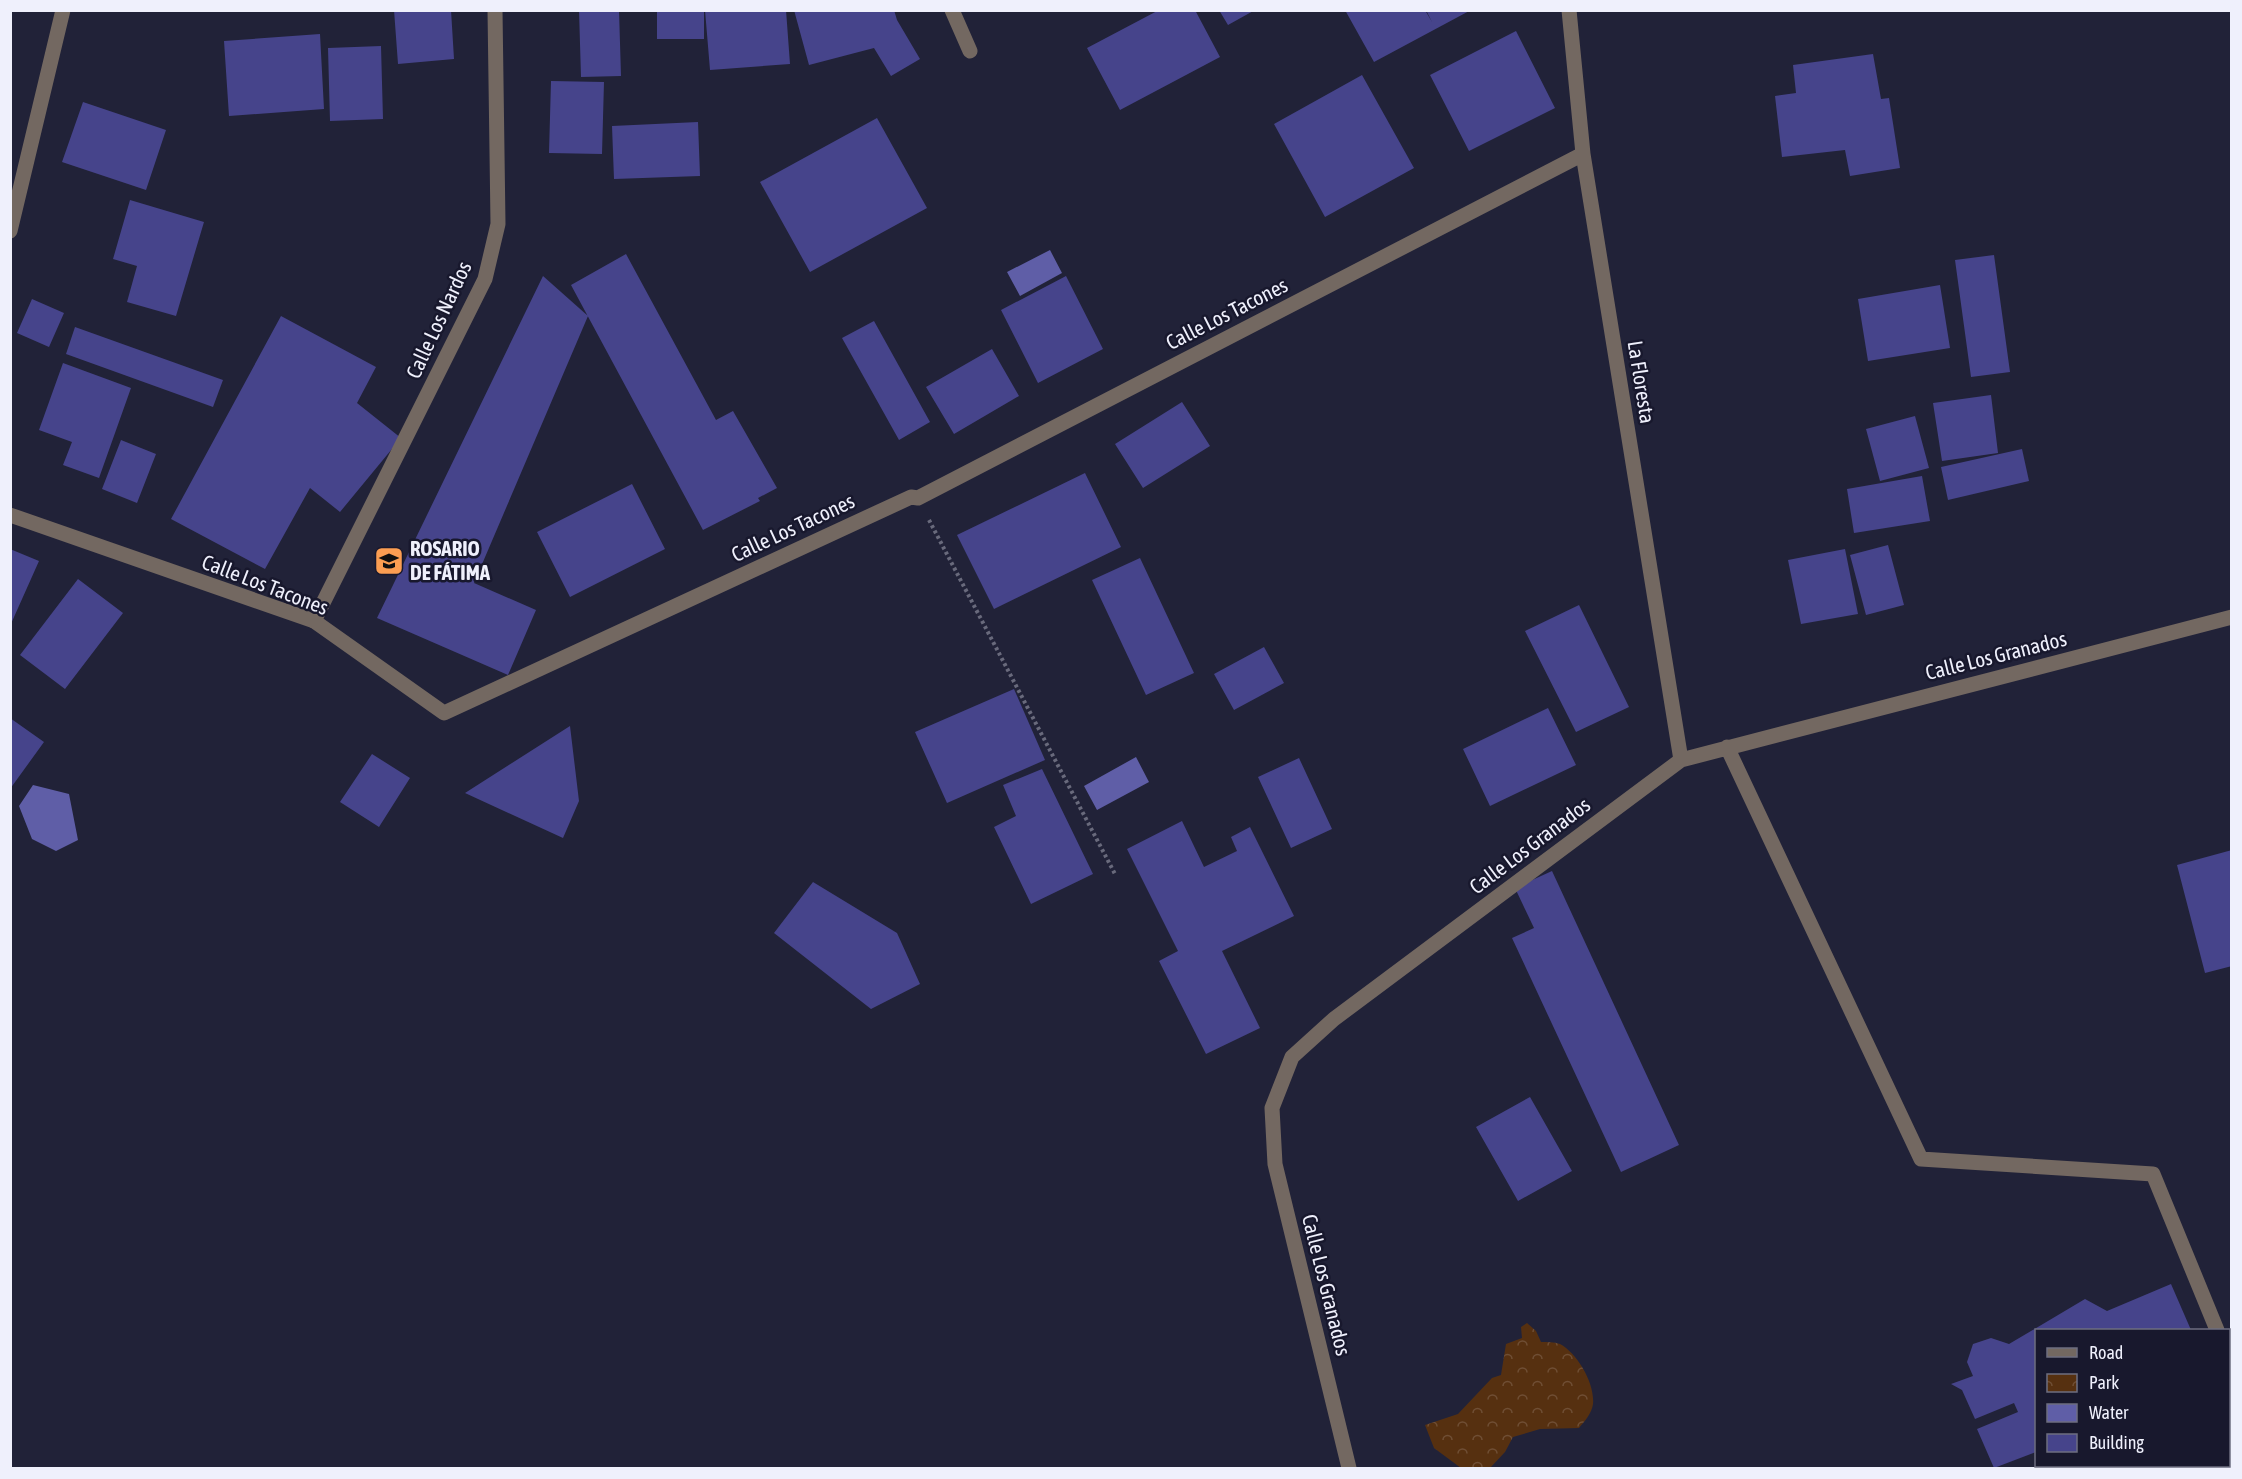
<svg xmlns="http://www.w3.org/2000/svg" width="2242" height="1479" font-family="'Asap Condensed',sans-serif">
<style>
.park{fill:url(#park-crowns)}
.water{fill:#5f5ea7}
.building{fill:#46448b}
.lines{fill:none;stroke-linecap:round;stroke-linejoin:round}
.path{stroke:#696a7c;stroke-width:4;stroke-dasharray:3 3;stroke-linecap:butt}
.service{stroke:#736861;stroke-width:15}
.minor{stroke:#736861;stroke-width:15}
.tertiary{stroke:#736861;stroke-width:15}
.labels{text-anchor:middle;stroke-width:5;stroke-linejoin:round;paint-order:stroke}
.street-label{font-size:21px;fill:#eff0fc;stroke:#18182d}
.poi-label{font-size:21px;font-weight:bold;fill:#eff0fc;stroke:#18182d;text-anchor:start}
</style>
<defs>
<pattern id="park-crowns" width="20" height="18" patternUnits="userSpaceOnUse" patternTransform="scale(1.5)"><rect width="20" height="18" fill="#563010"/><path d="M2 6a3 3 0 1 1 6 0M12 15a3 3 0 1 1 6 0" fill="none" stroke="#6f4e34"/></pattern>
</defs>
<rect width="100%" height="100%" fill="#212238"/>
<path class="park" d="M1527,1323l9,8 5,11c6,0 13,0 19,2 17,9 35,39 33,60 -1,9 -9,18 -14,24l-39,1 -27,8 -8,15 -15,16h-29l-27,-20 -9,-23 33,-11 34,-36 9,-3 5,-31 16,-6 -1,-11z"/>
<path class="water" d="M1050,250l12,23 -42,23 -13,-24z
M1136,757l13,25 -52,28 -13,-24z
M33,785l36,9 9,46 -22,11 -24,-12 -13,-33z"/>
<path class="building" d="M394,10h57l3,49 -56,5z
M579,10h40l2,66 -40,1z
M657,10h47v29h-47z
M705,10h81l4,54 -80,6z
M794,10h100l3,10 23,39 -29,17 -17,-28 -65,17z
M1159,10h36l25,47 -100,53 -33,-62z
M1219,10h36l-27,15z
M1345,10h80l7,12 -6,-12h45l-97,52z
M1516,31l39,77 -86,43 -39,-76z
M320,34l4,75 -95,7 -5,-75z
M381,46l2,73 -53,2 -2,-73z
M1873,54l8,45 8,-1 11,70 -50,8 -5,-26 -63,7 -7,-61 21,-3 -3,-28z
M1362,75l52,93 -89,49 -51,-93z
M551,81l53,1 -2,72 -53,-1z
M83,102l83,28 -20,60 -84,-28z
M877,118l50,90 -117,64 -50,-90z
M698,122l2,54 -86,3 -2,-53z
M130,200l74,22 -28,94 -49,-14 10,-36 -24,-7z
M626,254l90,166 17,-9 44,77 -19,10 2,3 -57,29 -132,-245z
M1994,255l16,117 -39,5 -16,-117z
M543,276l45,40 -114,267 62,27 -28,65 -131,-57z
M1066,276l37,73 -65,34 -37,-73z
M1940,285l10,63 -82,13 -10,-62z
M32,299l32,14 -15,34 -32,-14z
M281,316l95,51 -19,36 44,35 -61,74 -30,-24 -45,81 -94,-50z
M874,321l56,101 -31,18 -57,-102z
M75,327l148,53 -10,27 -147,-53z
M992,349l27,47 -65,38 -28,-47z
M63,363l68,25 -32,90 -36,-13 9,-23 -33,-12z
M1991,395l7,58 -56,8 -9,-58z
M1182,402l28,44 -67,42 -28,-44z
M1915,416l14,52 -49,13 -14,-52z
M121,440l35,14 -19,49 -35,-14z
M2022,449l7,32 -81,19 -7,-33z
M1085,473l36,74 -127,62 -37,-74z
M1922,476l8,45 -76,12 -7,-44z
M632,484l33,65 -95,48 -33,-65z
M1888,545l16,60 -38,10 -16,-60z
M10,549l29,12 -29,65z
M1845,549l13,65 -57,10 -13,-64z
M1140,558l54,115 -48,22 -54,-115z
M78,579l45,34 -58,76 -45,-34z
M1579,605l50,102 -53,25 -51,-101z
M1264,647l20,36 -50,27 -20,-36z
M1014,689l31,71 -98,43 -32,-71z
M1548,708l28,57 -86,41 -27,-57z
M10,718l34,24 -34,47z
M570,726l9,75 -16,37 -98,-45z
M372,754l38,24 -31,49 -39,-25z
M1299,758l33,71 -41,19 -33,-71z
M1042,769l51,105 -62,30 -37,-77 22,-11 -13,-31z
M1182,821l22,46 33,-16 -6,-14 19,-10 44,89 -72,35 38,77 -54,26 -47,-93 19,-10 -51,-102z
M2232,850v116l-27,7 -28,-108z
M1552,871l127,274 -58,27 -109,-234 22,-10 -19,-40z
M813,882l84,51 23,51 -49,25 -97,-76z
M1530,1097l42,74 -54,30 -42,-74z
M2171,1284l20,46h-155v122l-42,16 -17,-39 41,-17 -4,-9 -39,16 -13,-29 -11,-6 22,-8 -6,-14 6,-18 18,-6 18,6 76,-45 22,12z"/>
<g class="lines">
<path class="path" d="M929,520l186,354"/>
<path class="service" d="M952,10l18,41
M314,621l171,-342 13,-55 -3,-214"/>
<path class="minor" d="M1569,10l14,144 98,606
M10,515l304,106 130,92 467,-216 7,1 665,-344
M1727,747l194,412 232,15 64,156
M2228,1358l4,7
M1349,1468l-74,-304 -3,-56 20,-51 42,-38 347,-259 551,-143"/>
<path class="tertiary" d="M10,231l53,-221"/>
</g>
<defs>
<g id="school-square" transform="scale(1.5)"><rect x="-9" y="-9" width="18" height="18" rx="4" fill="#fc9e52" stroke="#18182d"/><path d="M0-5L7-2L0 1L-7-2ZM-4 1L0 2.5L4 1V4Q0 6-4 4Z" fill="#111"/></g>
</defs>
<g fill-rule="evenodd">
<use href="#school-square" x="389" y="561"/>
</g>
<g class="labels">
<g class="street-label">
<text transform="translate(1227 314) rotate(-27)" y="7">Calle Los Tacones</text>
<text transform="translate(439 320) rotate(-65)" y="7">Calle Los Nardos</text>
<text transform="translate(1641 382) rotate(81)" y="7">La Floresta</text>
<text transform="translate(793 528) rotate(-25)" y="7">Calle Los Tacones</text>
<text transform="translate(265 585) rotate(21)" y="7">Calle Los Tacones</text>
<text transform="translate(1996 656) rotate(-14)" y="7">Calle Los Granados</text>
<text transform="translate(1530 846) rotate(-37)" y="7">Calle Los Granados</text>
<text transform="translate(1326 1285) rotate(76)" y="7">Calle Los Granados</text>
</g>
<g class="poi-label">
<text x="410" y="556">ROSARIO<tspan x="410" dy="24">DE FÁTIMA</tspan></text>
</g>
</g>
<rect width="2242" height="1479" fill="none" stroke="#eff0fc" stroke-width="24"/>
<rect x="2035" y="1329" width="195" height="138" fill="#18182d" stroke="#6e6e80" stroke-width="1.5"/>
<rect x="2047" y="1348" width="30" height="9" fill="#736861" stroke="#6e6e80" stroke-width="1.5"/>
<text x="2089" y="1359" font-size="18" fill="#eff0fc">Road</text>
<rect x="2047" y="1374" width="30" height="18" fill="url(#park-crowns)" stroke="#6e6e80" stroke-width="1.5"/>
<text x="2089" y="1389" font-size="18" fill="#eff0fc">Park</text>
<rect x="2047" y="1404" width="30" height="18" fill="#5f5ea7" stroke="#6e6e80" stroke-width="1.5"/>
<text x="2089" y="1419" font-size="18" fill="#eff0fc">Water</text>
<rect x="2047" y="1434" width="30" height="18" fill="#46448b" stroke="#6e6e80" stroke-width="1.5"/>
<text x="2089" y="1449" font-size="18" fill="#eff0fc">Building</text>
</svg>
